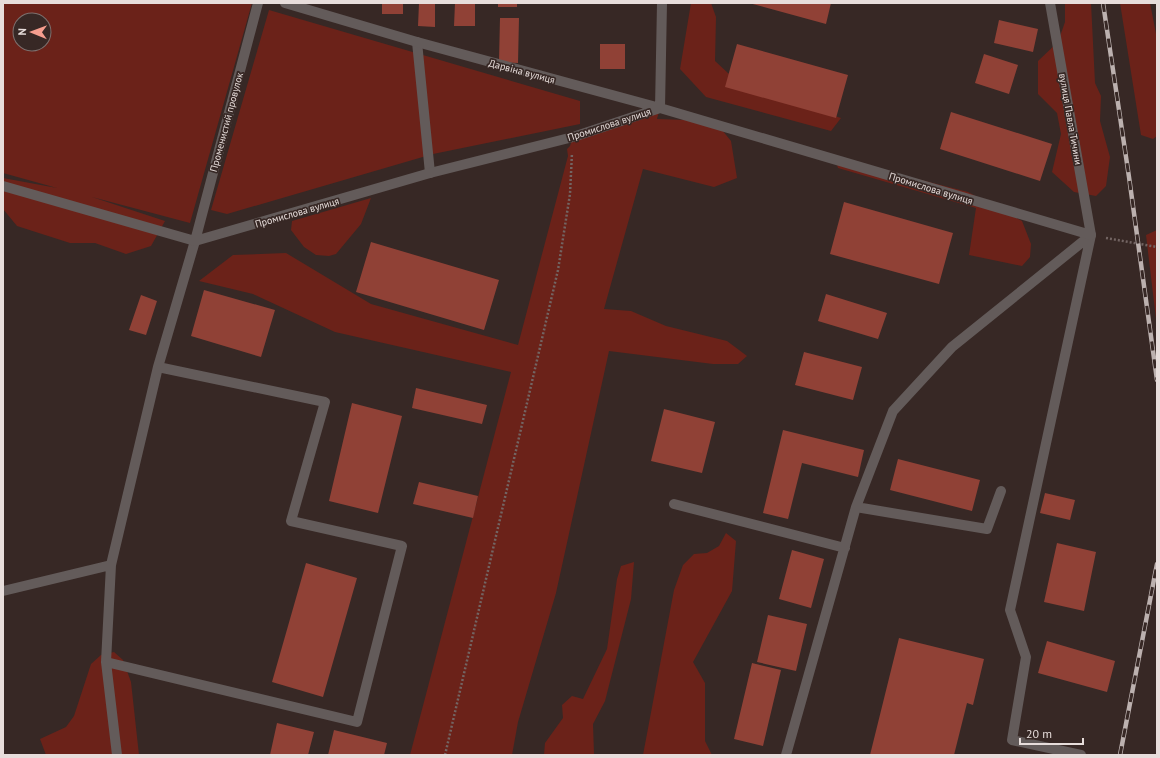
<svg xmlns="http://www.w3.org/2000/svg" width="1160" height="758" font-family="'PT Sans',sans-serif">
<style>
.green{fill:#6b2219;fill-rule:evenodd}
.building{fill:#904136}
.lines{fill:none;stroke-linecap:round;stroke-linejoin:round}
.path{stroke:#736563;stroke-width:2.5;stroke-dasharray:2 2;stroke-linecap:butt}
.lane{stroke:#635b5a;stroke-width:10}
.street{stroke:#635b5a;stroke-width:10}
.rail-casing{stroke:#bcb1af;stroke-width:4.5}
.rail{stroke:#372825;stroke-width:3;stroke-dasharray:9;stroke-linecap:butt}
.labels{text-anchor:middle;stroke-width:3.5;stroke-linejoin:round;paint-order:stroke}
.street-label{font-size:10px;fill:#e7dddb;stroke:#372825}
</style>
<rect width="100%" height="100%" fill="#372825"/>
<path class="green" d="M3,3h249l-62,220 -98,-26 73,24 -14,25 -25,8 -31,-11h-25l-53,-17 -14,-17v-31l54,10 -54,-15zM20,20h24v24h-24z
M691,3h20l5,14 -1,44 27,25 99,32 -10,13 -125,-34 -26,-28z
M1065,3h26l4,80 6,13 -1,25 10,36 -4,29 -10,10 -22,-4 -22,-20 9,-38 -4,-21 -19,-19v-33l20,-19 7,-20z
M1120,3h30l7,36v97l-4,3 -12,-4z
M269,10l311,91v23l-147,30 -206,60 -16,-4z
M660,108l-3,11 29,1 36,10 9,11 6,37 -23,9 -71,-18 -39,140 27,2 35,15 61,15 20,15 -9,8h-25l-104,-13 -53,242 -38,129 -6,33h-102l101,-383 -176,-40 -82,-38 -54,-13 34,-26 53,-2 85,51 147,41 50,-189 -1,-7 3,-3 3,-9z
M835,158l133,34 54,29 9,23 -1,13 -8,9 -53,-11 7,-47 -138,-40z
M371,198l-10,26 -25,30 -7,2 -13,-1 -12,-8 -13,-17 1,-9z
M1157,230v97l-11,-92z
M726,533l10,8 -4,50 -39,71 12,21v58l7,14h-69l31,-165 9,-25 11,-11 13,-1 12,-7z
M634,562l-3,37 -26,102 -12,23 1,30v1h-50l1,-12 18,-25 -1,-13 10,-9 11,3 24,-50 10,-70 4,-13z
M114,652l9,8 8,22 8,73h-93l-6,-16 26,-12 8,-11 17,-52 10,-9z"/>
<path class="building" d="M382,3h21v11h-21z
M419,3h16v24l-17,-1z
M455,3h20v23h-21z
M498,3h19v4h-19z
M749,3h82l-5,21z
M500,18h19l-1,45 -19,-1z
M999,20l39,9 -5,23 -39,-9z
M600,44h25v25h-25z
M737,44l111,31 -12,43 -111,-31z
M984,54l34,11 -9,29 -34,-11z
M951,112l101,32 -12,37 -100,-32z
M844,202l109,31 -14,51 -109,-30z
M371,242l128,38 -15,50 -128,-38z
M204,290l71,20 -14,47 -70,-21z
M826,294l61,19 -9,26 -60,-18z
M141,295l16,6 -11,34 -17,-5z
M804,352l58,15 -9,33 -58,-15z
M416,388l71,17 -5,19 -70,-16z
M352,403l50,13 -24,97 -49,-12z
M664,409l51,13 -13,51 -51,-12z
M783,430l81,20 -6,27 -56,-14 -14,56 -25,-6z
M898,459l82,21 -8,31 -82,-21z
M419,482l59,14 -5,22 -60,-14z
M1045,493l30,7 -5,20 -30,-7z
M1057,543l39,9 -12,59 -40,-9z
M792,550l32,9 -13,49 -32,-9z
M306,563l51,15 -34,119 -51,-15z
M768,615l39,9 -11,47 -39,-9z
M899,638l85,21 -11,46 -6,-2 -13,52h-84z
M1047,641l68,20 -8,31 -69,-19z
M752,663l29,7 -18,76 -29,-7z
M277,723l37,9 -6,23h-38z
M334,730l53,13 -3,12h-56z"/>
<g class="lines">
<path class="path" d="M1106,238l51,9
M445,755l113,-485 12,-76 2,-41"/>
<path class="lane" d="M417,42l13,131
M674,504l171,44
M856,507l131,22 14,-38
M111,565l-5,97 11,93
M3,591l108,-26 47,-198 37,-126
M106,662l251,60 45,-176 -111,-25 34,-119 -167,-35
M786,755l70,-248 37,-96 59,-64 139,-112
M1081,755l-69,-15 14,-83 -16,-47 81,-375"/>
<path class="street" d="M285,3l132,39 243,66 2,-105
M3,186l192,55
M195,241l235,-68 143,-36 87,-29 431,127 -41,-232
M195,241l63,-238"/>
<g class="rail-casing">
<path id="rail" d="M1103,3l26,174 28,203
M1120,755l37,-191"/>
</g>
<use href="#rail" class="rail"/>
</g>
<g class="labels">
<g class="street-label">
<text transform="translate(522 71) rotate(15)" y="4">Дарвіна вулиця</text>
<text transform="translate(1071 119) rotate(80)" y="4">вулиця Павла Тичини</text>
<text transform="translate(226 122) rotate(-75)" y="4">Променистий провулок</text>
<text transform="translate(609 124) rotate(-18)" y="4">Промислова вулиця</text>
<text transform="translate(931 188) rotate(17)" y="4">Промислова вулиця</text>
<text transform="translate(297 212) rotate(-16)" y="4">Промислова вулиця</text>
</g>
</g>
<rect width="1160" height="758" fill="none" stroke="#e7dddb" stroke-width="8"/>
<g transform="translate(32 32) rotate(271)"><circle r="19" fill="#372825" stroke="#7d706e"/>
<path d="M0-3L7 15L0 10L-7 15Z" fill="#f59d8e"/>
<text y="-6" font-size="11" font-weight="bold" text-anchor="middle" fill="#e7dddb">N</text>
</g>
<path d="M1020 738v6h63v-6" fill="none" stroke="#e7dddb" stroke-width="2"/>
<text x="1026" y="738" font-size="12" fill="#e7dddb" stroke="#372825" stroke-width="3" paint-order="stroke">20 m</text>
</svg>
